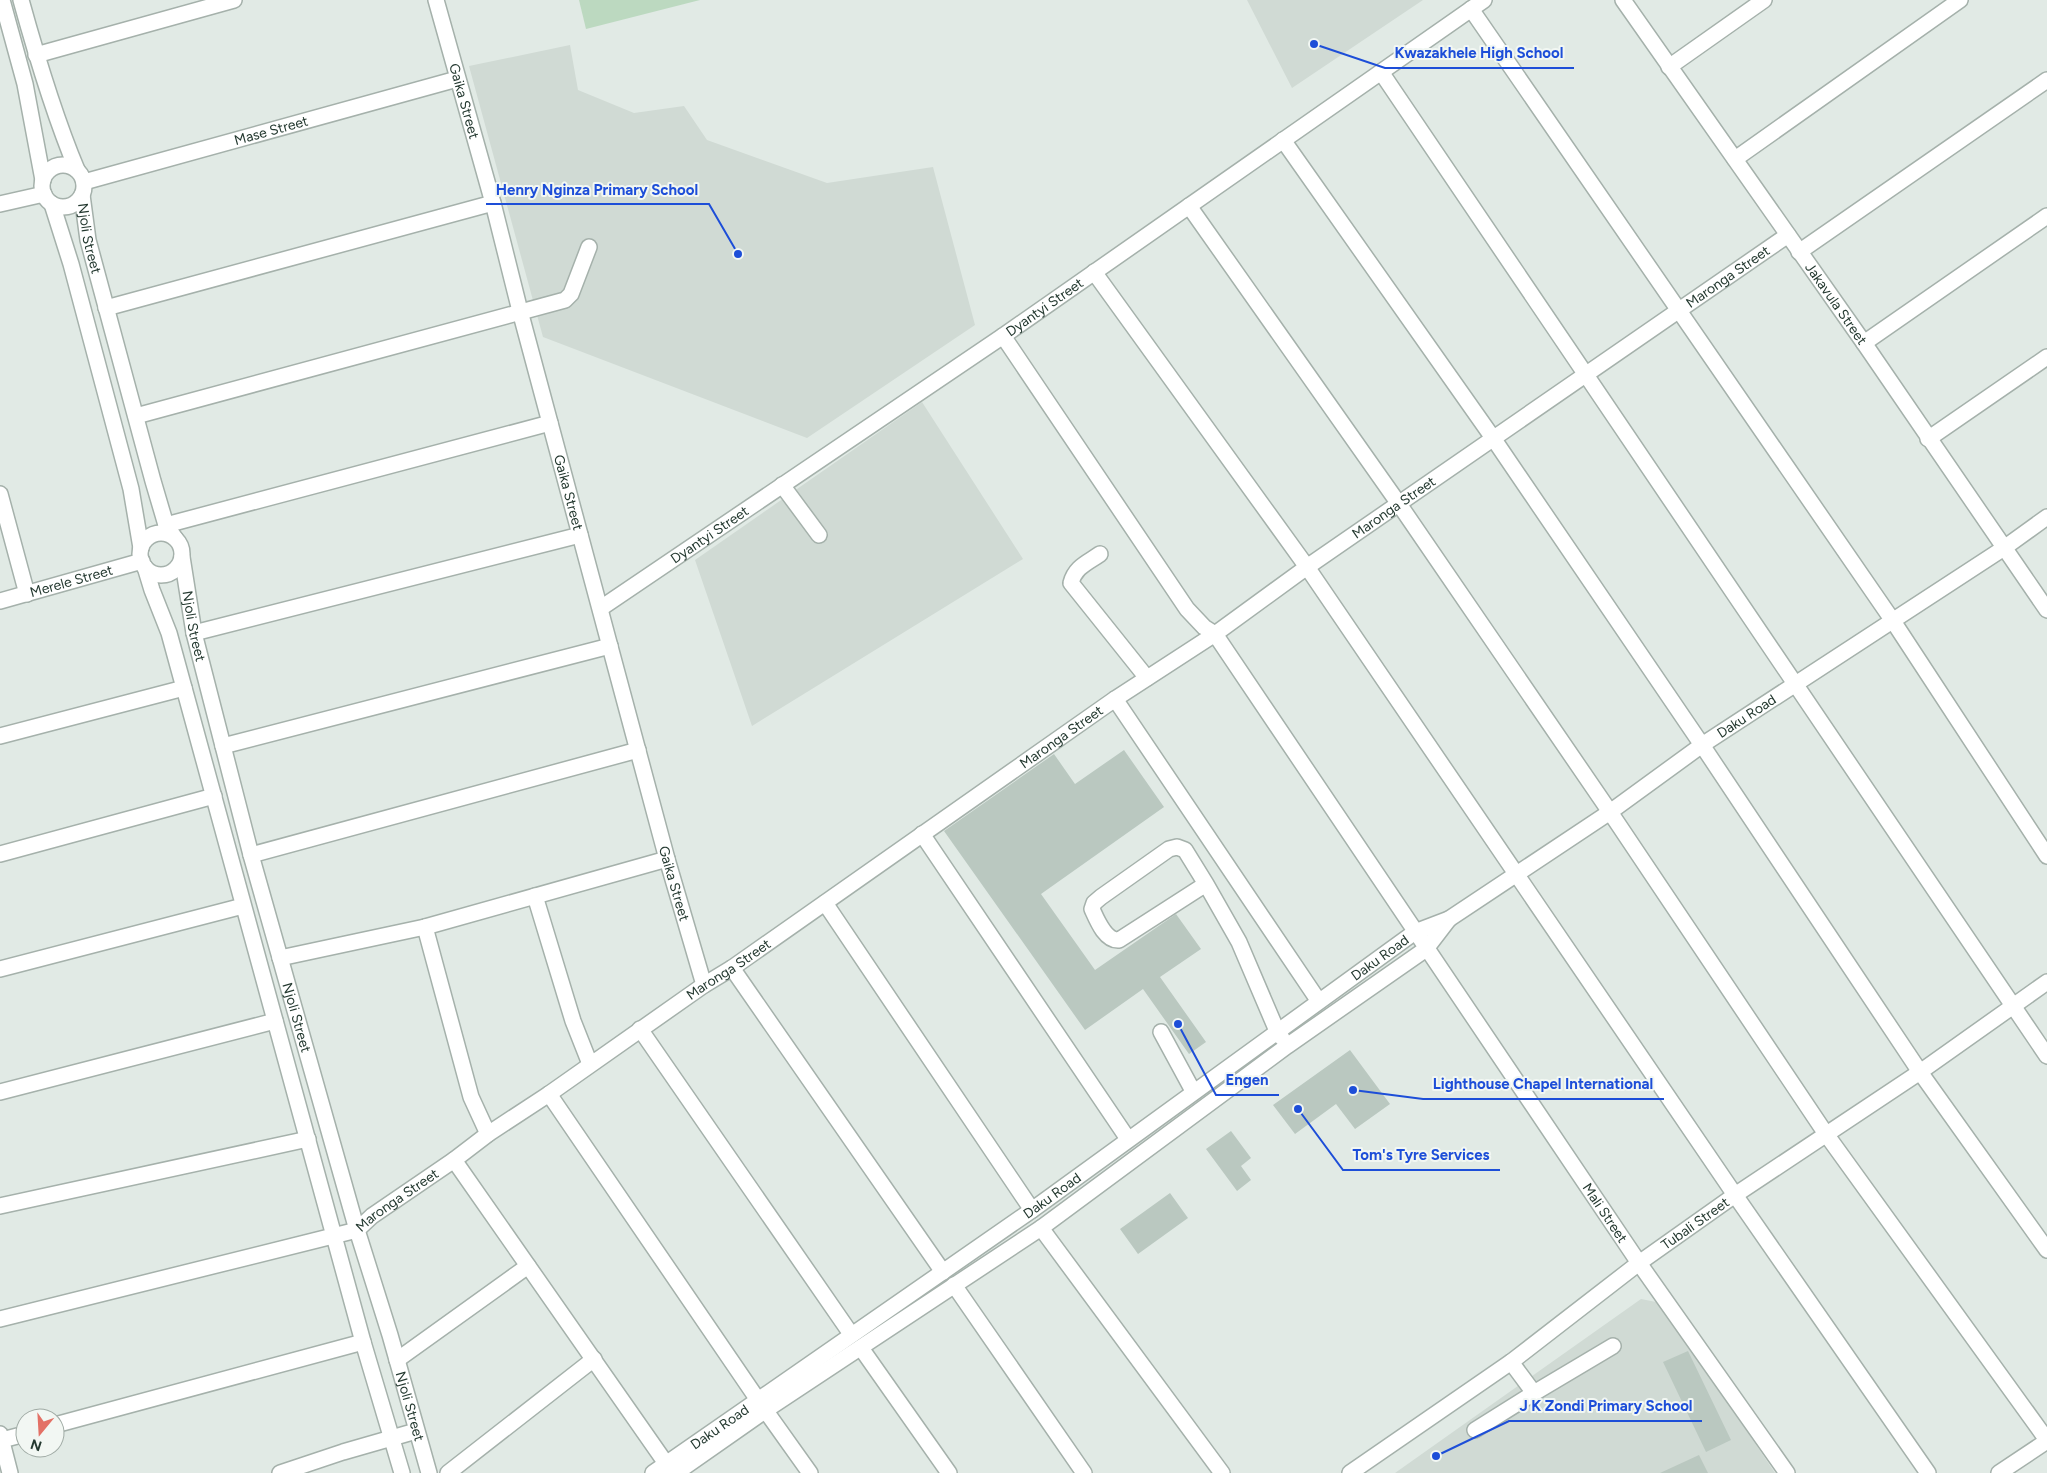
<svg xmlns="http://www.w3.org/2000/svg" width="2047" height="1473" font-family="Figtree,sans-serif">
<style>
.built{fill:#d0dad4}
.green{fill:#bcd9c0}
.building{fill:#bac8c0}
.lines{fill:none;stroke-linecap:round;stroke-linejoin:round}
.minor-casing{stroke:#a5b1ab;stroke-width:18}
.minor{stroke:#fff;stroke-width:15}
.labels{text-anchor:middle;stroke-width:4;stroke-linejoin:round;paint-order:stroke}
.street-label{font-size:14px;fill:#243930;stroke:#f2f7f3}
.leader{fill:none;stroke:#1d4ed8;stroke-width:2}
.callout-dot{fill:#1d4ed8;stroke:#f2f7f3;stroke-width:2}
.callout-label{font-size:15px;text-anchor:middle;font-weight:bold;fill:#1d4ed8;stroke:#f2f7f3;stroke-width:4;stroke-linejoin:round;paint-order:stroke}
</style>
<rect width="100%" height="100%" fill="#e1eae5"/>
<path class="built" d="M1247,0h176l-131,88z
M570,45l8,45 56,23 50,-7 23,34 120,43 106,-16 42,158 -168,113 -264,-101 -74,-271z
M922,402l101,157 -271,167 -57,-166z
M1641,1299l20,4 114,170h-380z"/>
<path class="green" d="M579,0h121l-114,29z"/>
<path class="building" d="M1124,750l40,57 -123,87 54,76 81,-56 25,35 -41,28 46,65 -17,12 -46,-65 -58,41 -141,-199 110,-77 21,30z
M1350,1050l40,54 -35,25 -19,-25 -41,30 -22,-29z
M1231,1131l20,27 -10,8 10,14 -14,11 -31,-42z
M1170,1193l18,25 -50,36 -18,-25z
M1688,1351l43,89 -25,12 -43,-90z
M1699,1455l9,18h-48z"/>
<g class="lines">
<g class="minor-casing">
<g id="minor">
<path d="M2,0l23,84 18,96"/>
<path d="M21,0c16,58 33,115 56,170"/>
<path id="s1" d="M436,0l57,203 27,108 147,548 37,126"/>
<path id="s2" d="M1623,0l241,343 183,267"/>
<path d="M1471,9l422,612 154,235"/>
<path d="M36,55l198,-55"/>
<path d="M1669,67l95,-67"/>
<path d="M1381,72l666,984"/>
<path d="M1283,140l210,298 209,307 218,327 127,178"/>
<path d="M1735,159l225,-159"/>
<circle cx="63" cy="186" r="21"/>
<path id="s3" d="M84,182l373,-103"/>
<path id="s4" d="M82,195l6,45 65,241 13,44 9,13"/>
<path d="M0,204l44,-10"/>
<path d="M52,204l19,60 60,225 10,59"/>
<path d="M1189,206l210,298 211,308 216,322 221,306"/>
<path d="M1799,252l248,-172"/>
<path d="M1094,272l213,295 428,628 193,278"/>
<path d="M106,308l387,-105"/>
<path id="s5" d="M1003,336l184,273 17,18 11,7 424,629 148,210"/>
<path d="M1864,343l183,-127"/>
<path d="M136,416l429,-116 6,-6 18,-47"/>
<path d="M1928,439l119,-82"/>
<path d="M782,485l37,50"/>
<path d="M0,494l27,100"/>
<path d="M166,525l384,-102"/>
<circle cx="161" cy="554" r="21"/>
<path d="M1100,554c-13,9 -25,13 -29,29l76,95"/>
<path id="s6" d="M182,557l12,76 57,222 106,375 33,105 39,138"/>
<path d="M145,567l7,23 17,43 194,709 39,131"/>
<path id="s7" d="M0,601l142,-40"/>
<path id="s8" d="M601,608l402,-272 481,-336"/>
<path d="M194,633l386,-98"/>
<path d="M1115,699l203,301"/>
<path d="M0,736l184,-48"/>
<path d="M223,746l387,-100"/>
<path d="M922,834l206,305"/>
<path d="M0,854l214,-58"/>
<path d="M251,855l387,-105"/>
<path d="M1206,884l-87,56c-14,1 -22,-20 -27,-31l2,-6 7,-6 68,-48 8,-2 8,3 21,34 33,58 38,89 5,7"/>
<path d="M535,896l38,125 17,43"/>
<path d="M825,903l207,307"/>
<path d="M425,927l46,170 17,37"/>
<path d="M280,958l145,-31 242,-68"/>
<path d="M732,968l211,304"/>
<path d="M0,969l243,-63"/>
<path d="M640,1029l211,305"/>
<path d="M1161,1032l32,59"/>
<path d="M0,1092l275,-71"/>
<path d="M549,1094l209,306 52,73"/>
<path d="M454,1160l218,312"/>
<path d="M0,1206l308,-67"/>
<path d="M1041,1228l181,245"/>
<path d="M954,1285l130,188"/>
<path id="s9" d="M0,1319l357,-89 15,-14 82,-56 34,-26 61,-40 155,-109 28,-17 383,-269 100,-65 92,-67 481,-332"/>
<path d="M861,1348l88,125"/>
<path d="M397,1360l131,-94"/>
<path d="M1511,1362l23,31"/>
<path d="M55,1425l308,-83"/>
<path d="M1475,1430l59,-37 79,-47"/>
<path d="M0,1434l10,39"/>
<path d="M2,1440l23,-6"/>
<path d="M280,1473l63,-21 73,-21"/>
<path d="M448,1473l146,-114"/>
<path id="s10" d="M653,1473l379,-263 383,-278 34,-13 161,-107 92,-67 302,-197 43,-31"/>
<path d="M676,1473l90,-63 275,-182 246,-182 139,-97 23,-30"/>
<path id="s11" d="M1350,1473l161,-111 128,-99 96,-68 185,-123 127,-90"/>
<path d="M1999,1473l48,-32"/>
</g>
</g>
<use href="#minor" class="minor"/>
</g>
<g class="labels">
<g class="street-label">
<text dy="5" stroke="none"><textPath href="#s1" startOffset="105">Gaika Street</textPath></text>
<text dy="5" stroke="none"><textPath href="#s3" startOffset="194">Mase Street</textPath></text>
<text dy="5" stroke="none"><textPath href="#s4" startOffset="44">Njoli Street</textPath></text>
<text dy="5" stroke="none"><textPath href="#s9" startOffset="2038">Maronga Street</textPath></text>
<text dy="5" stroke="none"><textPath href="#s2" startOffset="371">Jakavula Street</textPath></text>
<text dy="5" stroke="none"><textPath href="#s8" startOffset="536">Dyantyi Street</textPath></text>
<text dy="5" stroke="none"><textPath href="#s1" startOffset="510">Gaika Street</textPath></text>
<text dy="5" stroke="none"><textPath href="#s9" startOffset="1632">Maronga Street</textPath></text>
<text dy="5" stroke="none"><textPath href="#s8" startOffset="131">Dyantyi Street</textPath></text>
<text dy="5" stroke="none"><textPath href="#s7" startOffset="74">Merele Street</textPath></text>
<text dy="5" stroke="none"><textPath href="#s6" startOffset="70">Njoli Street</textPath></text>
<text dy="5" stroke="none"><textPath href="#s10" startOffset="1331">Daku Road</textPath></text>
<text dy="5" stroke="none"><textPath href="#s9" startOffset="1228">Maronga Street</textPath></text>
<text dy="5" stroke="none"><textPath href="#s1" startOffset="915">Gaika Street</textPath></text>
<text dy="5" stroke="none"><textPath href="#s10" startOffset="891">Daku Road</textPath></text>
<text dy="5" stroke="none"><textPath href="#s9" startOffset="822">Maronga Street</textPath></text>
<text dy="5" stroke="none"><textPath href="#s6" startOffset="475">Njoli Street</textPath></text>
<text dy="5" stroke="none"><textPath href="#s10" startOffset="486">Daku Road</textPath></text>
<text dy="5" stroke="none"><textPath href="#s9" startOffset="418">Maronga Street</textPath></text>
<text dy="5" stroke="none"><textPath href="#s5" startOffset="1065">Mali Street</textPath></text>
<text dy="5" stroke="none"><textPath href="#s11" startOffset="426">Tubali Street</textPath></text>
<text dy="5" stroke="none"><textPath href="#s6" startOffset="880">Njoli Street</textPath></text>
<text dy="5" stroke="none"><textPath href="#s10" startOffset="81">Daku Road</textPath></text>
</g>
</g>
<path class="leader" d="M1314 44L1385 68H1574M738 254L709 204H486M1178 1024L1216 1095H1279M1353 1090L1423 1099H1664M1298 1109L1343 1170H1500M1436 1456L1509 1421H1702"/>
<g class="callout-dot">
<circle cx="1314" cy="44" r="5"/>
<circle cx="738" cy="254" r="5"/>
<circle cx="1178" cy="1024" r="5"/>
<circle cx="1353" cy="1090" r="5"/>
<circle cx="1298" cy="1109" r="5"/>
<circle cx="1436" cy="1456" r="5"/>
</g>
<g class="callout-label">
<text x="1479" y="58">Kwazakhele High School</text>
<text x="597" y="195">Henry Nginza Primary School</text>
<text x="1247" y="1085">Engen</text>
<text x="1543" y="1089">Lighthouse Chapel International</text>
<text x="1421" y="1160">Tom's Tyre Services</text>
<text x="1606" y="1411">J K Zondi Primary School</text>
</g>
<g transform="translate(40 1433) rotate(198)"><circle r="24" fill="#f2f7f3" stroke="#a0aba5"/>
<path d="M0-4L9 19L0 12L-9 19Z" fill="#e37166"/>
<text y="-8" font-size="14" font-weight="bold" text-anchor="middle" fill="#243930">N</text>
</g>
</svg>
